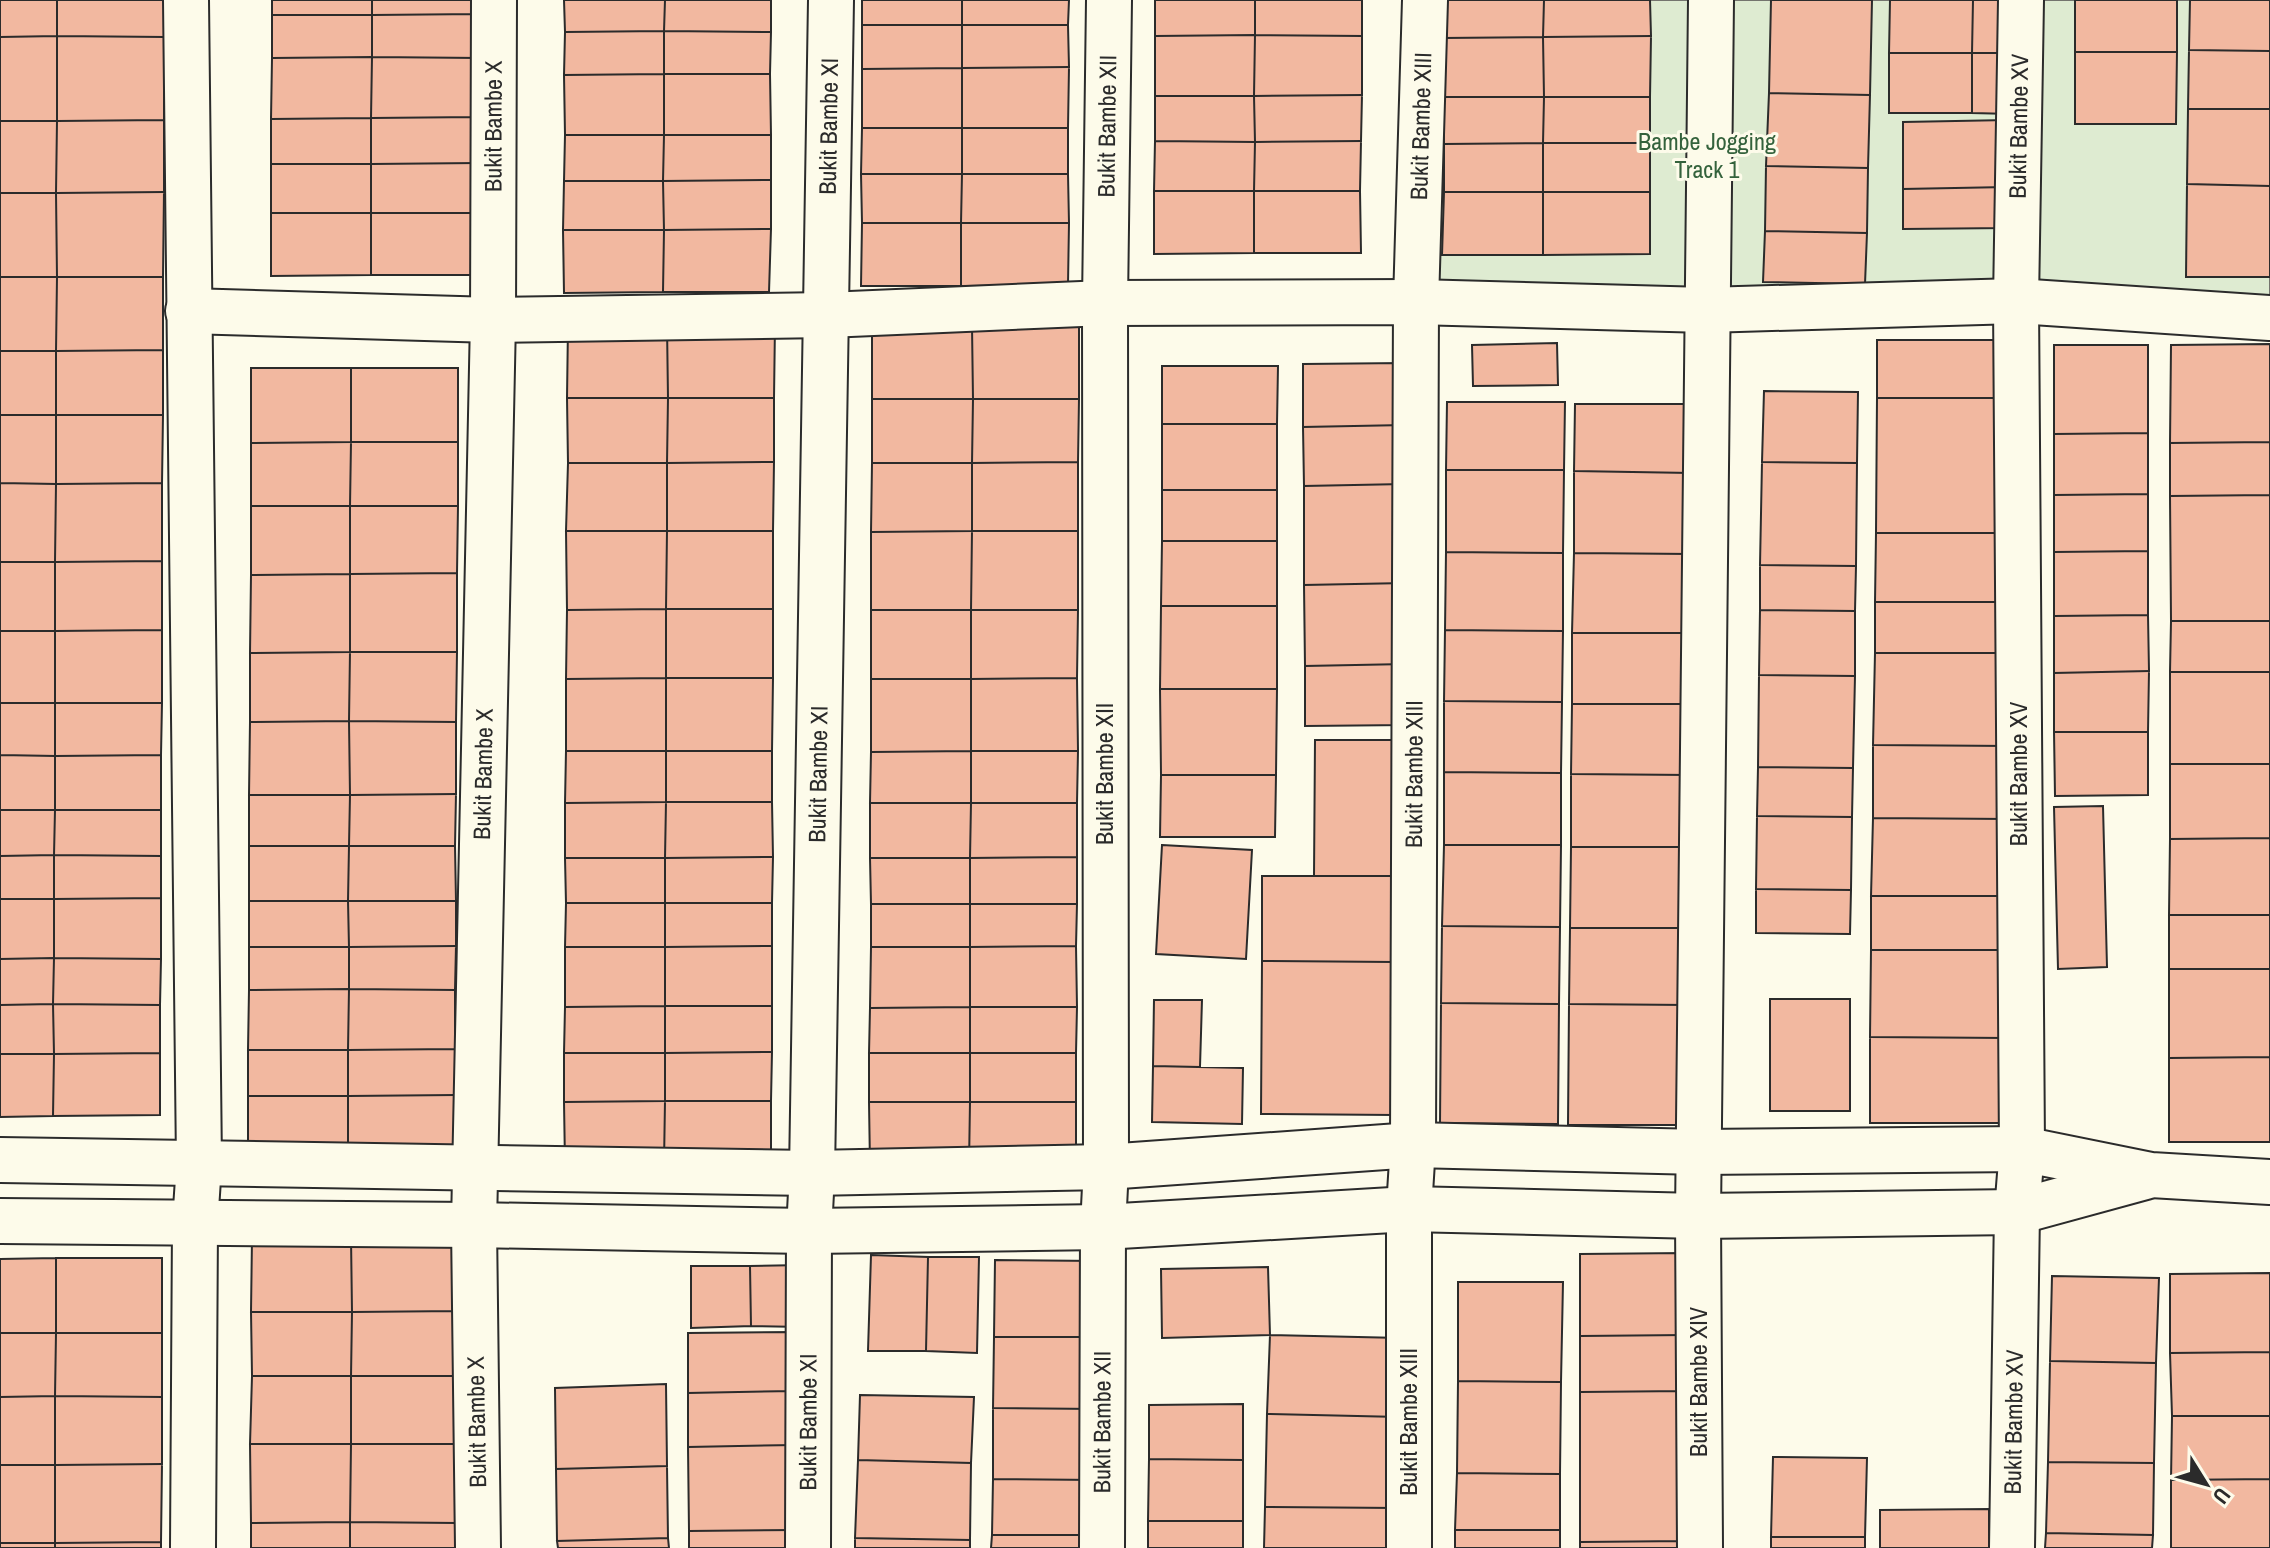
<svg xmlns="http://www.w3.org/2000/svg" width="2270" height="1548" font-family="'Archivo Narrow',sans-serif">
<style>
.green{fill:#deebd1;stroke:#74746e;stroke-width:2}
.building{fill:#f2b8a0;stroke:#2b2b2b;stroke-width:2}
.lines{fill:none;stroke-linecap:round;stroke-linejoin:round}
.minor-casing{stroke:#2b2b2b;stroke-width:48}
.minor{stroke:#fdfbea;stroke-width:44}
.labels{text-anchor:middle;stroke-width:6;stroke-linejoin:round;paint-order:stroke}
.street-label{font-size:24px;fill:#2b2b2b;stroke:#fdfbea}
.park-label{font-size:24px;fill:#34623c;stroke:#fdfbea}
</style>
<rect width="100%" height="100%" fill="#fdfbea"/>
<path class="green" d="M1425,0h845v318l-854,-16z"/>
<path class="building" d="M0,0h57v36l-57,1z
M57,0h108l-1,37 -107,-1z
M272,0h100v15h-100z
M372,0h107v14l-107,1z
M564,0h101l-1,31 -99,1z
M665,0h106v32l-107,-1z
M862,0h100v25h-100z
M962,0h107l-1,25h-106z
M1155,0h100v35l-100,1z
M1255,0h107v36l-107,-1z
M1443,0h101l-1,37 -100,1z
M1544,0h106l1,36 -108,1z
M1771,0h101l-2,95 -101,-2z
M1890,0h83l-1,53h-83z
M1973,0h41l-1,53h-41z
M2075,0h102v52h-102z
M2190,0h80v51l-81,-1z
M479,14v44l-107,-1v-42z
M272,15h100v42l-100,1z
M862,25h100v43l-100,1z
M962,25h106l1,42 -107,1z
M664,31v43l-100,1 1,-43z
M664,31l107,1 -1,42h-106z
M1255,35l-1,61h-99v-60z
M1255,35l107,1v59l-108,1z
M57,36v85h-57v-84z
M57,36l107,1v83l-107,1z
M1651,36l-1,61h-106l-1,-60z
M1543,37l1,60h-101v-59z
M2189,50l81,1v58h-82z
M2075,52h102l-1,72h-101z
M1889,53h83v60h-83z
M1972,53h41l-1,61 -40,-1z
M372,57l107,1 -1,59 -107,1z
M372,57l-1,61 -100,1 1,-61z
M1069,67l-1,61h-106v-60z
M962,68v60h-100v-59z
M664,74h106l1,61h-107z
M664,74v61h-99l-1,-60z
M1769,93l101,2 -2,73 -102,-2z
M1362,95l-1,46 -106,1 -1,-46z
M1155,96h99l1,46 -100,-1z
M1443,97h101l-1,46 -99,1z
M1544,97h106v46h-107z
M2188,109h82v77l-83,-2z
M478,117v46l-107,1v-46z
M371,118v46h-100v-45z
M164,120v72l-108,1 1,-72z
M2008,120l-1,67 -104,2v-67z
M0,121h57l-1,72h-56z
M862,128h100v46h-101z
M962,128h106v46h-106z
M565,135h99l-1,46h-99z
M664,135h107v45l-108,1z
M1155,141l100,1 -1,49h-100z
M1361,141l-1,50h-106l1,-49z
M1543,143h107v49h-107z
M1543,143v49h-99v-48z
M478,163l-1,50h-106v-49z
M271,164h100v49h-100z
M1766,166l102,2 -1,65 -102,-2z
M861,174h101l-1,49h-99z
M962,174h106l1,49h-108z
M771,180v49l-107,1 -1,-49z
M564,181h99l1,49h-101z
M2187,184l83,2v91h-84z
M2007,187l1,41 -105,1v-40z
M1154,191h100v62l-100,1z
M1254,191h106l1,62h-107z
M164,192l-1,85h-106l-1,-84z
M1444,192h99v63h-101z
M1543,192h107v62l-107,1z
M0,193h56l1,84h-57z
M271,213h100v62l-100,1z
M371,213h106l1,62h-107z
M862,223h99v63h-100z
M961,223h108l-1,62 -107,1z
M771,229l-2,63h-106l1,-62z
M563,230h101l-1,62 -99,1z
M1765,231l102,2 -2,51 -102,-2z
M0,277h57l-1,74h-56z
M57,277h106v73l-107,1z
M775,324l-1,74h-106l-1,-73z
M568,325h99l1,73h-101z
M872,325l100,1 1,73h-101z
M1079,325v74h-106l-1,-73z
M1877,340h136l-1,58h-135z
M1557,343l1,42 -85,1 -1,-41z
M2270,344v98l-100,1 1,-98z
M2054,345h94v88l-94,1z
M163,350v65h-107v-64z
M0,351h56v64h-56z
M1404,363l1,62 -102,2v-63z
M1162,366h116l-1,58h-115z
M251,368h100v74l-100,1z
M351,368h107v74h-107z
M1764,391l94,1 -1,71 -95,-1z
M567,398h101l-1,65h-99z
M668,398h106v64l-107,1z
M1877,398h135l-2,135h-134z
M872,399h101l-1,64h-100z
M973,399h106l-1,63 -106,1z
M1447,402h118l-1,68h-118z
M1575,404h118l-2,69 -117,-2z
M0,415h56v69l-56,-1z
M56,415h107l-1,68 -106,1z
M1162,424h115v66h-115z
M1405,425l-1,59 -100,2 -1,-59z
M2148,433v61l-94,1v-61z
M351,442h107v64h-108z
M351,442l-1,64h-99v-63z
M2270,442v53l-100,1v-53z
M774,462l-1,69h-106v-68z
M1078,462v69h-106v-68z
M1762,462l95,1 -1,103 -96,-1z
M568,463h99v68h-101z
M872,463h100v68l-101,1z
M1446,470h118l-1,83 -117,-1z
M1574,471l117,2v81l-117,-1z
M0,483l56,1 -1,78h-55z
M162,483v78l-107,1 1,-78z
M1404,484l2,99 -102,2v-99z
M1162,490h115v51h-115z
M2148,494v57l-94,1v-57z
M2270,495v126h-99l-1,-125z
M251,506h99v68l-99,1z
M350,506h108l-1,67 -107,1z
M566,531h101l-1,78 -99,1z
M667,531h106v78h-107z
M972,531l-1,79h-100v-78z
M972,531h106v79h-107z
M1876,533h134l-1,69h-134z
M1162,541h115v65h-116z
M2148,551v64l-94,1v-64z
M1446,552l117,1v78l-118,-1z
M1574,553l117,1 -1,79h-118z
M162,561v69l-107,1v-69z
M0,562h55v69h-55z
M1760,565l96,1 -1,45 -95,-1z
M457,573v79h-107v-78z
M350,574v78l-100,1 1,-78z
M1406,583v81l-101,2 -1,-81z
M1875,602h134v51h-134z
M1161,606h116v83h-117z
M666,609v69l-100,1 1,-69z
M666,609h107v69h-107z
M871,610h100v69h-100z
M971,610h107l-1,68 -106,1z
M1760,610l95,1v65l-96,-1z
M2148,615l1,56 -95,2v-57z
M2171,621h99v51h-100z
M162,630v73h-107v-72z
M1445,630l118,1 -1,71 -118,-1z
M0,631h55v72h-55z
M1572,633h118l-1,71h-117z
M350,652l-1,69 -99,1v-69z
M350,652h107l-1,70 -107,-1z
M1875,653h134v93l-136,-1z
M1406,664l1,61 -102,1v-60z
M2149,671l-1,61h-94v-59z
M2170,672h100v92h-100z
M1759,675l96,1 -2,92 -95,-1z
M666,678v73h-100v-72z
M666,678h107l-1,73h-106z
M1077,678l1,73h-107v-72z
M871,679h100v72l-100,1z
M1160,689h117l-1,86h-115z
M1444,701l118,1 -1,71 -117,-1z
M0,703h55v53l-55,-1z
M55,703h107l-1,52 -106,1z
M1572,704h117v71l-118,-1z
M349,721l1,74h-101l1,-73z
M349,721l107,1v72l-106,1z
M2054,732h94v63l-93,1z
M1315,740h81l-1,136h-81z
M1873,745l136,1 -1,73 -135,-1z
M566,751h100v51l-101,1z
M666,751h106v51h-106z
M971,751v52h-101l1,-51z
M971,751h107l-1,52h-106z
M0,755l55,1v54h-55z
M161,755v55h-106v-54z
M2170,764h100v74l-100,1z
M1758,767l95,1 -1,49 -95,-1z
M1444,772l117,1v72h-117z
M1571,774l118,1 -1,72h-117z
M1161,775h115l-1,62h-115z
M456,794l-1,52h-106l1,-51z
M249,795h101l-1,51h-100z
M666,802l-1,56h-100v-55z
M666,802h106l1,55 -108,1z
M870,803h101l-1,55h-100z
M971,803h106v54l-107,1z
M2103,806l4,161 -49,2 -4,-162z
M0,810h55l-1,45 -54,1z
M55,810h106v46l-107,-1z
M1757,816l95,1 -1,73 -95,-1z
M1873,818l135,1 -1,77h-136z
M2270,838v77h-101l1,-76z
M1162,845l90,5 -6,109 -90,-5z
M1444,845h117l-1,82 -118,-1z
M249,846h100l-1,55h-99z
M349,846h106l1,55h-108z
M1571,847h117v81h-118z
M54,855v44h-54v-43z
M54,855l107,1v42l-107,1z
M773,857l-1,46h-107v-45z
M1077,857v47h-107v-46z
M565,858h100v45h-99z
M870,858h100v46h-99z
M1262,876h133l-1,86 -132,-1z
M1756,889l95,1 -1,44 -94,-1z
M1871,896h136v54h-136z
M161,898v61l-107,-1v-59z
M0,899h54v59l-54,1z
M249,901h99l1,46h-100z
M348,901h108v45l-107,1z
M566,903h99v44h-100z
M665,903h107v43l-107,1z
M871,904h99v43h-99z
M970,904h107l-1,42 -106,1z
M2169,915h101v54h-101z
M1442,926l118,1 -1,77 -118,-1z
M1570,928h118l-1,77 -118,-1z
M456,946l-1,44 -106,-1v-42z
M772,946v60h-107v-59z
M1076,946l1,61h-107v-60z
M249,947h100v42l-100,1z
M565,947h100v59l-100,1z
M871,947h99v60l-100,1z
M1871,950h136l-1,88 -136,-1z
M54,958l-1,46 -53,1v-46z
M54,958l107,1 -1,46 -107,-1z
M1262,961l132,1v153l-133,-1z
M2169,969h101v88l-101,1z
M349,989l106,1v59l-107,1z
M349,989l-1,61h-100l1,-60z
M1770,999h80v112h-80z
M1154,1000h48l-2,67 -47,-1z
M1441,1003l118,1 -1,120 -118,-1z
M53,1004l107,1v48l-106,1z
M53,1004l1,50h-54v-49z
M1569,1004l118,1 -1,120h-118z
M665,1006v47h-101l1,-46z
M665,1006h107v46l-107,1z
M970,1007v46h-101l1,-45z
M970,1007h107l-1,46h-106z
M1870,1037l136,1 -2,85h-134z
M455,1049v46l-107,1v-46z
M248,1050h100v46h-100z
M772,1052l-1,49h-106v-48z
M160,1053v62l-107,1 1,-62z
M564,1053h101v48l-101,1z
M869,1053h101v49h-101z
M970,1053h106v49h-106z
M0,1054h54l-1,62 -53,1z
M2270,1057v85h-101v-84z
M1153,1066l90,2 -1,56 -90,-2z
M455,1095l-1,50h-106v-49z
M248,1096h100v49l-100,1z
M665,1101l-1,62 -99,1 -1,-62z
M665,1101h106v63l-107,-1z
M869,1102h101l-1,63h-99z
M970,1102h106v63h-107z
M252,1238h99l1,74h-101z
M351,1238h108l-1,73 -106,1z
M1685,1253l1,82 -106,1v-82z
M871,1255l57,2 -2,94h-58z
M928,1257h51l-2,96 -51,-2z
M56,1258h106v75h-106z
M56,1258v75h-56v-74z
M995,1260l104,1 -1,76h-104z
M803,1265v62l-52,-1 -1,-60z
M691,1266h59l1,60 -60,2z
M1268,1267l2,68 -108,3 -1,-69z
M2270,1273v79l-100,1v-79z
M2052,1276l107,2 -3,85 -106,-2z
M1458,1282h105l-2,100 -103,-1z
M458,1311v65h-107l1,-64z
M251,1312h101l-1,64h-99z
M794,1332v59l-106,2v-60z
M0,1333h56l-1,63 -55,1z
M56,1333h106v64l-107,-1z
M1270,1335l131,3 -1,79 -133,-3z
M1686,1335l-1,56 -105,1v-56z
M994,1337h104l-1,72 -104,-1z
M2270,1352v64h-98l-2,-63z
M2050,1361l106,2 -2,100 -106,-1z
M252,1376h99v68h-101z
M351,1376h107l-1,68h-106z
M1458,1381l103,1 -1,92 -103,-1z
M666,1384l1,82 -111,3 -1,-81z
M794,1391l1,54 -107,2v-54z
M1685,1391v150l-105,1v-150z
M860,1395l114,2 -3,66 -113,-3z
M55,1396l107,1v67l-107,1z
M55,1396v69h-55v-68z
M1243,1404v56l-94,-1v-54z
M993,1408l104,1v71l-104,-1z
M1267,1414l133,3 -3,91 -132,-1z
M2172,1416h98v63l-99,1z
M250,1444h101l-1,78 -99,1z
M351,1444h106v79l-107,-1z
M795,1445l1,85 -107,1 -1,-84z
M1773,1457l94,1 -2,79h-94z
M1149,1459l94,1v61h-95z
M858,1460l113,3 -1,77 -115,-2z
M2048,1462l106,1 -1,72 -107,-2z
M162,1464l-1,78 -106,1v-78z
M0,1465h55v78h-55z
M667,1466l1,72 -111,3 -1,-72z
M1457,1473l103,1v56h-105z
M993,1479l104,1 -1,55h-104z
M2270,1479v69h-99v-68z
M1265,1507l132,1 -1,40h-132z
M1989,1509v39h-109v-38z
M1148,1521h95v27h-95z
M350,1522v26h-99v-25z
M350,1522l107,1v25h-107z
M796,1530v18h-107v-17z
M1455,1530h105v18h-105z
M2046,1533l107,2 -1,13h-107z
M992,1535h104v13h-105z
M1771,1537h94v11h-94z
M668,1538l1,10h-111l-1,-7z
M855,1538l115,2v8h-115z
M1685,1541v7h-105v-6z
M161,1542v6h-106v-5z
M0,1543h55v5h-55z"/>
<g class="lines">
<g class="minor-casing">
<g id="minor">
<path d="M186,0l13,1164 -4,60 -2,324"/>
<path d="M188,311l305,9 334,-5 278,-12 311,-1 290,8 310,-9 254,17"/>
<path d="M0,1160l812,13 294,-6 307,-22 287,7 322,-3 129,26 119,7"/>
<path d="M0,1221l474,4 335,6 294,-4 306,-18 289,7 319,-4 128,-35"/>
<path id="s1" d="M478,1548l-4,-323 19,-905 1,-320"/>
<path id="s2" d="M808,1548l1,-317 3,-58 19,-1173"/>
<path id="s3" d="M1102,1548l1,-321 3,-60 -1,-864 4,-303"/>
<path id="s4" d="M1409,1548v-339l4,-64 3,-843 9,-302"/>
<path d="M1700,1548l-2,-332 13,-1216"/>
<path id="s5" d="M2012,1548l5,-336 5,-63 -6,-848 5,-301"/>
</g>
</g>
<use href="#minor" class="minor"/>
</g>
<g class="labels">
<g class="street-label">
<text dy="8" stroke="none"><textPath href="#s1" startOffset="1422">Bukit Bambe X</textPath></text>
<text dy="8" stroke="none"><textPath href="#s2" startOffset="1422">Bukit Bambe XI</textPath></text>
<text dy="8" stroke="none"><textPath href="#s3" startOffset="1422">Bukit Bambe XII</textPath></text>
<text dy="8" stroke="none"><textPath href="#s4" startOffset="1422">Bukit Bambe XIII</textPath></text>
<text dy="8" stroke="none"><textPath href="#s5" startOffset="1422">Bukit Bambe XV</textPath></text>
<text dy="8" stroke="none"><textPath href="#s1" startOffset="774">Bukit Bambe X</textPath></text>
<text dy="8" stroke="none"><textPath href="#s2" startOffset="774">Bukit Bambe XI</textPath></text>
<text transform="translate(1105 774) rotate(-90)" y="8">Bukit Bambe XII</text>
<text dy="8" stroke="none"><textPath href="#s4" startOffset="774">Bukit Bambe XIII</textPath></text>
<text transform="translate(2019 774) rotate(-90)" y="8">Bukit Bambe XV</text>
<text transform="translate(1699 1382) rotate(-90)" y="8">Bukit Bambe XIV</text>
<text transform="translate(477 1422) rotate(-91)" y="8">Bukit Bambe X</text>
<text dy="8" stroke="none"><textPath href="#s2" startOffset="126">Bukit Bambe XI</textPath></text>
<text dy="8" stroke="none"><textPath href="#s3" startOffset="126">Bukit Bambe XII</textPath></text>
<text transform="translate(1409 1422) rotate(-90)" y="8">Bukit Bambe XIII</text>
<text dy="8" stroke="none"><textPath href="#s5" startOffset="126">Bukit Bambe XV</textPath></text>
</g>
<g class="park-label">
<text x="1707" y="150">Bambe Jogging<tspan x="1707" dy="28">Track 1</tspan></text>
</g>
</g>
<g transform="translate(2206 1484) rotate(127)" stroke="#fdfbea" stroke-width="6" paint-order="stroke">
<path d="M0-6L14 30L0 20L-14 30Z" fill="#2b2b2b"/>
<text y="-12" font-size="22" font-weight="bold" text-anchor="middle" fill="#2b2b2b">U</text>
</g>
</svg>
